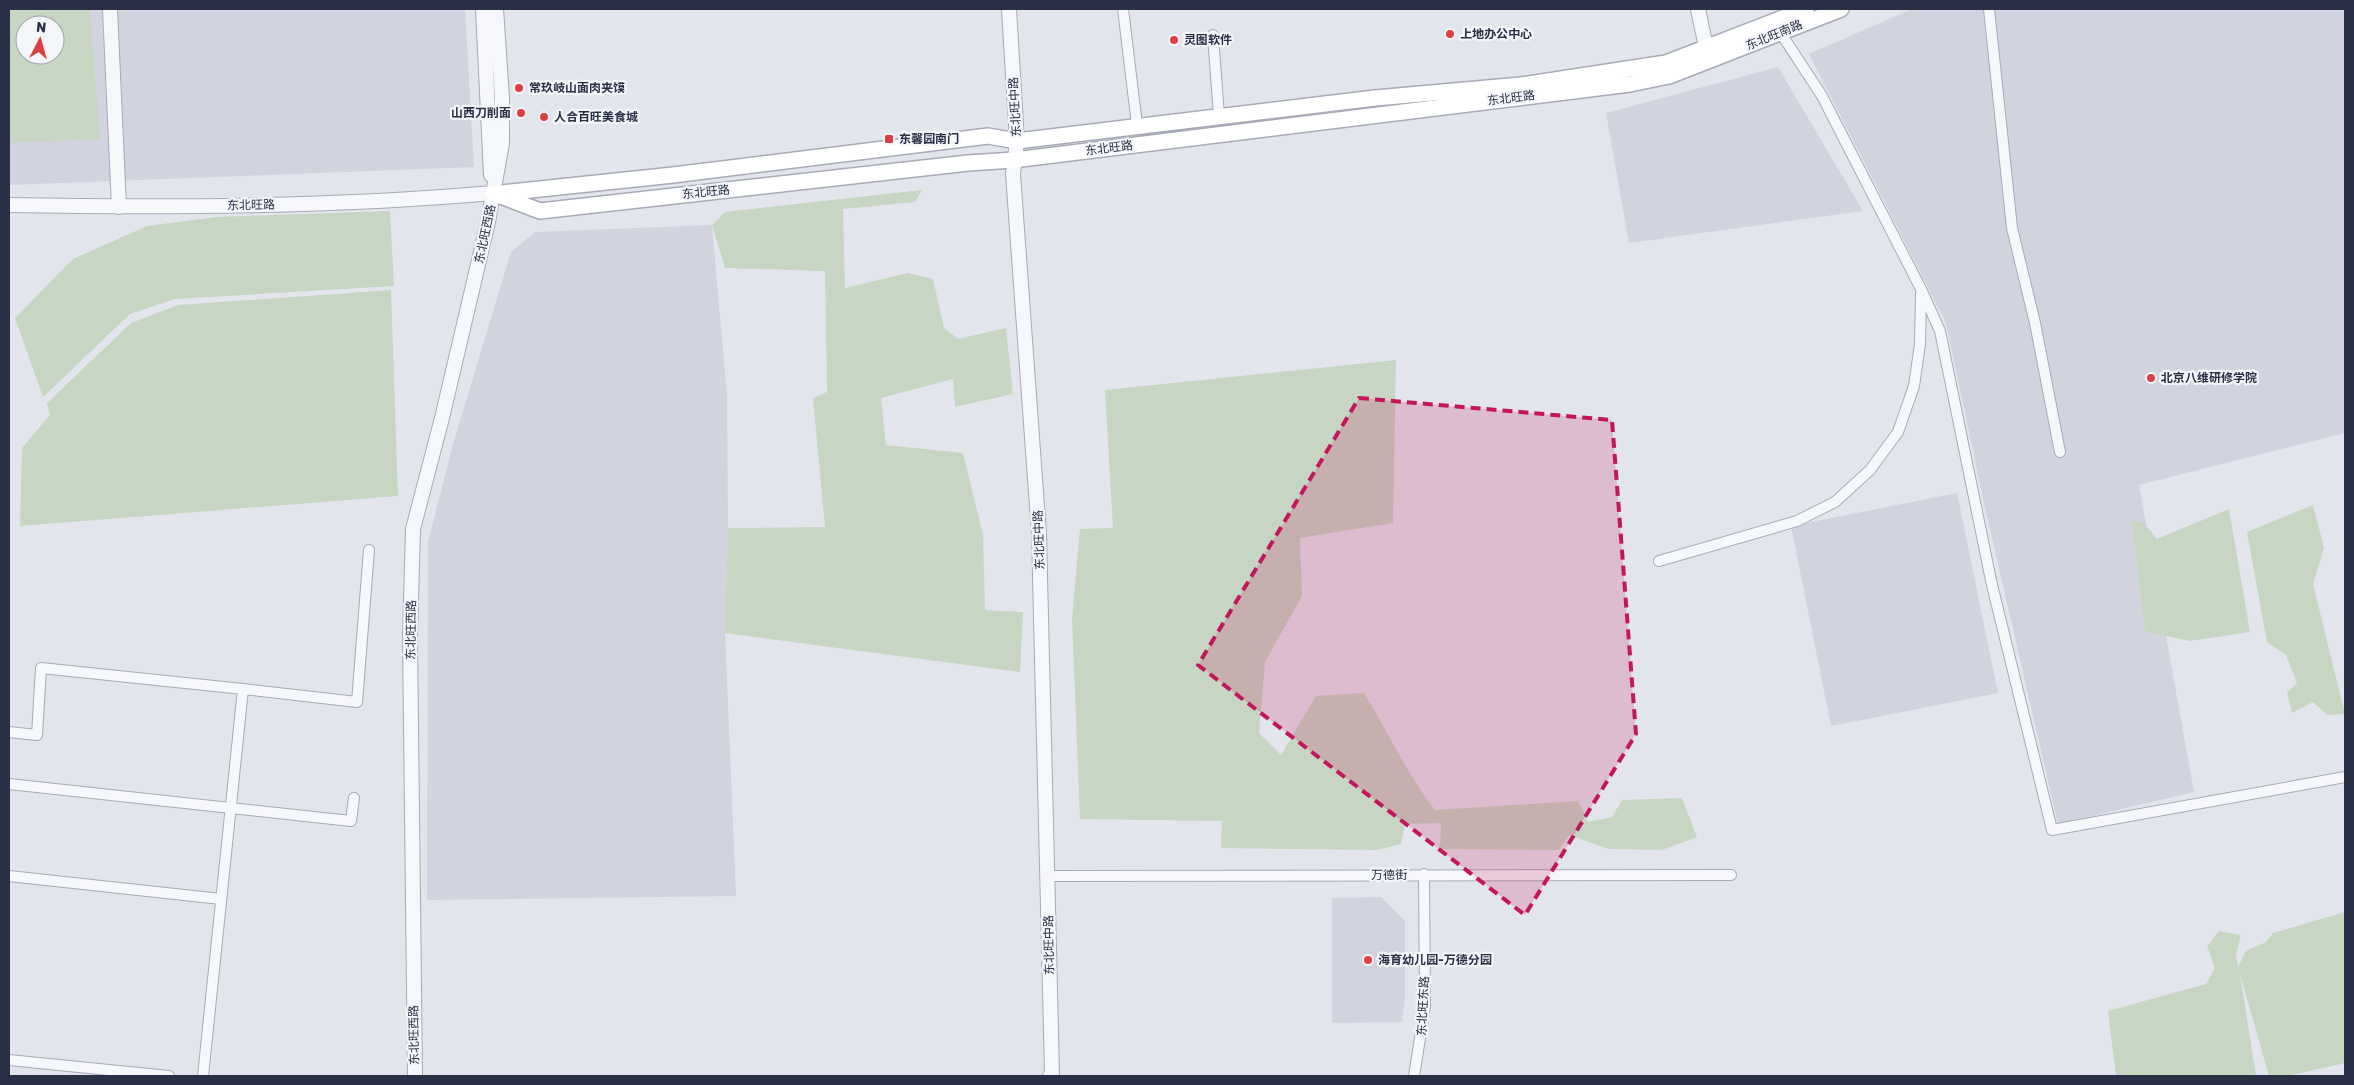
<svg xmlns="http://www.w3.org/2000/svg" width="2354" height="1085" font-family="Rubik,'Noto Sans SC',sans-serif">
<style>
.built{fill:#d1d4de;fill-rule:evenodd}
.green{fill:#c6d6c3;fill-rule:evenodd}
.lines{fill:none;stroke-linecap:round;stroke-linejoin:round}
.minor-casing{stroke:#a7abb7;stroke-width:12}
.tertiary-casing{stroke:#a7abb7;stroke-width:16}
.secondary-casing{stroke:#a7abb7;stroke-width:18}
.minor{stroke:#f6f7fa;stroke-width:10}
.tertiary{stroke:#f6f7fa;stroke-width:14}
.secondary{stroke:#fff;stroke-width:15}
.marked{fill:#c2185b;fill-opacity:0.2;stroke:#c2185b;stroke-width:4;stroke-dasharray:10 6;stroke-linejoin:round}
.poi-dot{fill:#d94042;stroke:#f3f5f9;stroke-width:2}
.labels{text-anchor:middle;stroke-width:4.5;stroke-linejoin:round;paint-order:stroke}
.poi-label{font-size:12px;font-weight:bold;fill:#293046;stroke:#f3f5f9;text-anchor:start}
.street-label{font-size:12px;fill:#293046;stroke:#f3f5f9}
</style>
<rect width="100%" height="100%" fill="#e3e5ec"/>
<path class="built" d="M9,9h456l9,158 -465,18zM25,25h30v30h-30z
M1912,9h433v424l-206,52 55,307 -136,32 -74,-321 -38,-180 -137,-269z
M1778,67l85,144 -234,32 -23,-130z
M712,225l15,171 1,132 -3,105 11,263 -309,4 1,-358 25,-98 58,-192 24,-20z
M1957,493l41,200 -167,33 -40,-200z
M1381,897l24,24v78l-3,23 -70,1v-125z"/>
<path class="green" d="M9,9h81l10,130 -91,4zM25,25h30v30h-30z
M922,190l-7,12 -72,7 2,79 63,-15 25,6 11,49 14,11 48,-11 7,66 -58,13 -2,-28 -72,19 5,47 77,8 20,82 2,75 38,2 -3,60 -295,-39 3,-105 97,-1 -12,-129 14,-6 -2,-121 -100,-3 -13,-43 13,-13z
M390,211l4,75 -219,13 -45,15 -87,83 -28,-79 58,-59 74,-33 69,-9z
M391,290l7,206 -378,30 2,-78 28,-33 -3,-12 84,-80 47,-18z
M1396,360l-3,163 -93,15 2,58 -37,66 -6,71 22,22 35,-59 48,-3c24,39 43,81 71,117l143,-9 10,21 24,-5 10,-17 60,-2 15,39 -35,13 -53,-1 -40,-14 -10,15 -119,-1 1,-26 -36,1 -4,20 -24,6 -156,-2 1,-27 -142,-2 -8,-200 8,-90 33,-1 -8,-138z
M2313,505l11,43 -11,36 32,130 -18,1 -14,-13 -21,11 -5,-21 10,-9 -11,-28 -19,-13 -20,-110z
M2229,509l21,123 -61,9 -44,-10 -13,-110 11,1 14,17z
M2345,912v151l-58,13h-18l-29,-102 16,102h-140l-8,-65 98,-27 9,-16 -8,-22 12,-15 22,4 -5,20 2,12 8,-16 20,-9 7,-9z"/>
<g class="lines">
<g class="minor-casing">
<path id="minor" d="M1123,9l14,116
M1989,9l23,219 23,95 25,129
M1780,32l42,64 99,193 19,42 52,254 60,245 293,-53
M1213,35l6,81
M1659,561l138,-40 38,-19 35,-32 28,-38 16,-46 6,-42 1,-51
M243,689l114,13 12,-152
M9,732l28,3 4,-67 202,21 -40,387
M9,784l342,37 3,-23
M9,876l212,23
M1047,876l684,-1
M9,1060l160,16
M1414,1076l11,-69 -1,-133"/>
</g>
<g class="tertiary-casing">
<path id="tertiary" d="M110,9l9,198
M483,9l8,166
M1009,9l8,132 -4,33 26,360 13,539 -2,3
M1698,9l10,48
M9,205c161,3 323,2 484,-12
M415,1076l-5,-439 3,-108 29,-111 46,-196 14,-79v-45l-6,-89"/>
</g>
<g class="secondary-casing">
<path id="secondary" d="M493,193l47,18 428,-48 46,-3 616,-76 39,-8 172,-67
M502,193l171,-18 315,-39 29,5 358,-43 146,-13 145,-22 140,-54"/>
</g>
<use href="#minor" class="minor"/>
<use href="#tertiary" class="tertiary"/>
<use href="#secondary" class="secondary"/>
</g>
<path class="marked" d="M1359,398l253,22 24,314 -111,181 -327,-250z"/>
<g class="poi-dot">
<circle cx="1450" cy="34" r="5"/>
<circle cx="1174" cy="40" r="5"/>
<circle cx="519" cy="88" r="5"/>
<circle cx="521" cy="113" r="5"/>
<circle cx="544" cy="117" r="5"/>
<rect x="884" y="134" width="10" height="10" rx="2.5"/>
<circle cx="2151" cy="378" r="5"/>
<circle cx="1368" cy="960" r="5"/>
</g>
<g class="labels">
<g class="poi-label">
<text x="1460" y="38">上地办公中心</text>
<text x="1184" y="44">灵图软件</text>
<text x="529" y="92">常玖岐山面肉夹馍</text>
<text x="511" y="117" text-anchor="end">山西刀削面</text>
<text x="554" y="121">人合百旺美食城</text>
<text x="899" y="143">东馨园南门</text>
<text x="2161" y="382">北京八维研修学院</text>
<text x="1378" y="964">海育幼儿园-万德分园</text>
</g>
<g class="street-label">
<text transform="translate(1774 35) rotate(-22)" y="4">东北旺南路</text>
<text transform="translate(1511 98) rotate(-7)" y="4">东北旺路</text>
<text transform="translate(1015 107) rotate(-93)" y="4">东北旺中路</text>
<text transform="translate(1109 148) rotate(-7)" y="4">东北旺路</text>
<text transform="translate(706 192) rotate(-6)" y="4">东北旺路</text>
<text transform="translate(251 205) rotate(-1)" y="4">东北旺路</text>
<text transform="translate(485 234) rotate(-78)" y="4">东北旺西路</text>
<text transform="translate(1039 540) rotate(-92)" y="4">东北旺中路</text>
<text transform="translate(411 630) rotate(-89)" y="4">东北旺西路</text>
<text x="1389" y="879">万德街</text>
<text transform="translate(1049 945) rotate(-91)" y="4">东北旺中路</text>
<text transform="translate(1423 1006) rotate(-87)" y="4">东北旺东路</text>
<text transform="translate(414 1035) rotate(-91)" y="4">东北旺西路</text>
</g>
</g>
<rect width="2354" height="1085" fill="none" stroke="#293046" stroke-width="20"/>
<g transform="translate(40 40) rotate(6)"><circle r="24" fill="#f3f5f9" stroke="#a2a6b1"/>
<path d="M0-4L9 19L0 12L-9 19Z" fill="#d94042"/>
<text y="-8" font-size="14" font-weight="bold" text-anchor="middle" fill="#293046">N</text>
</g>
</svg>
